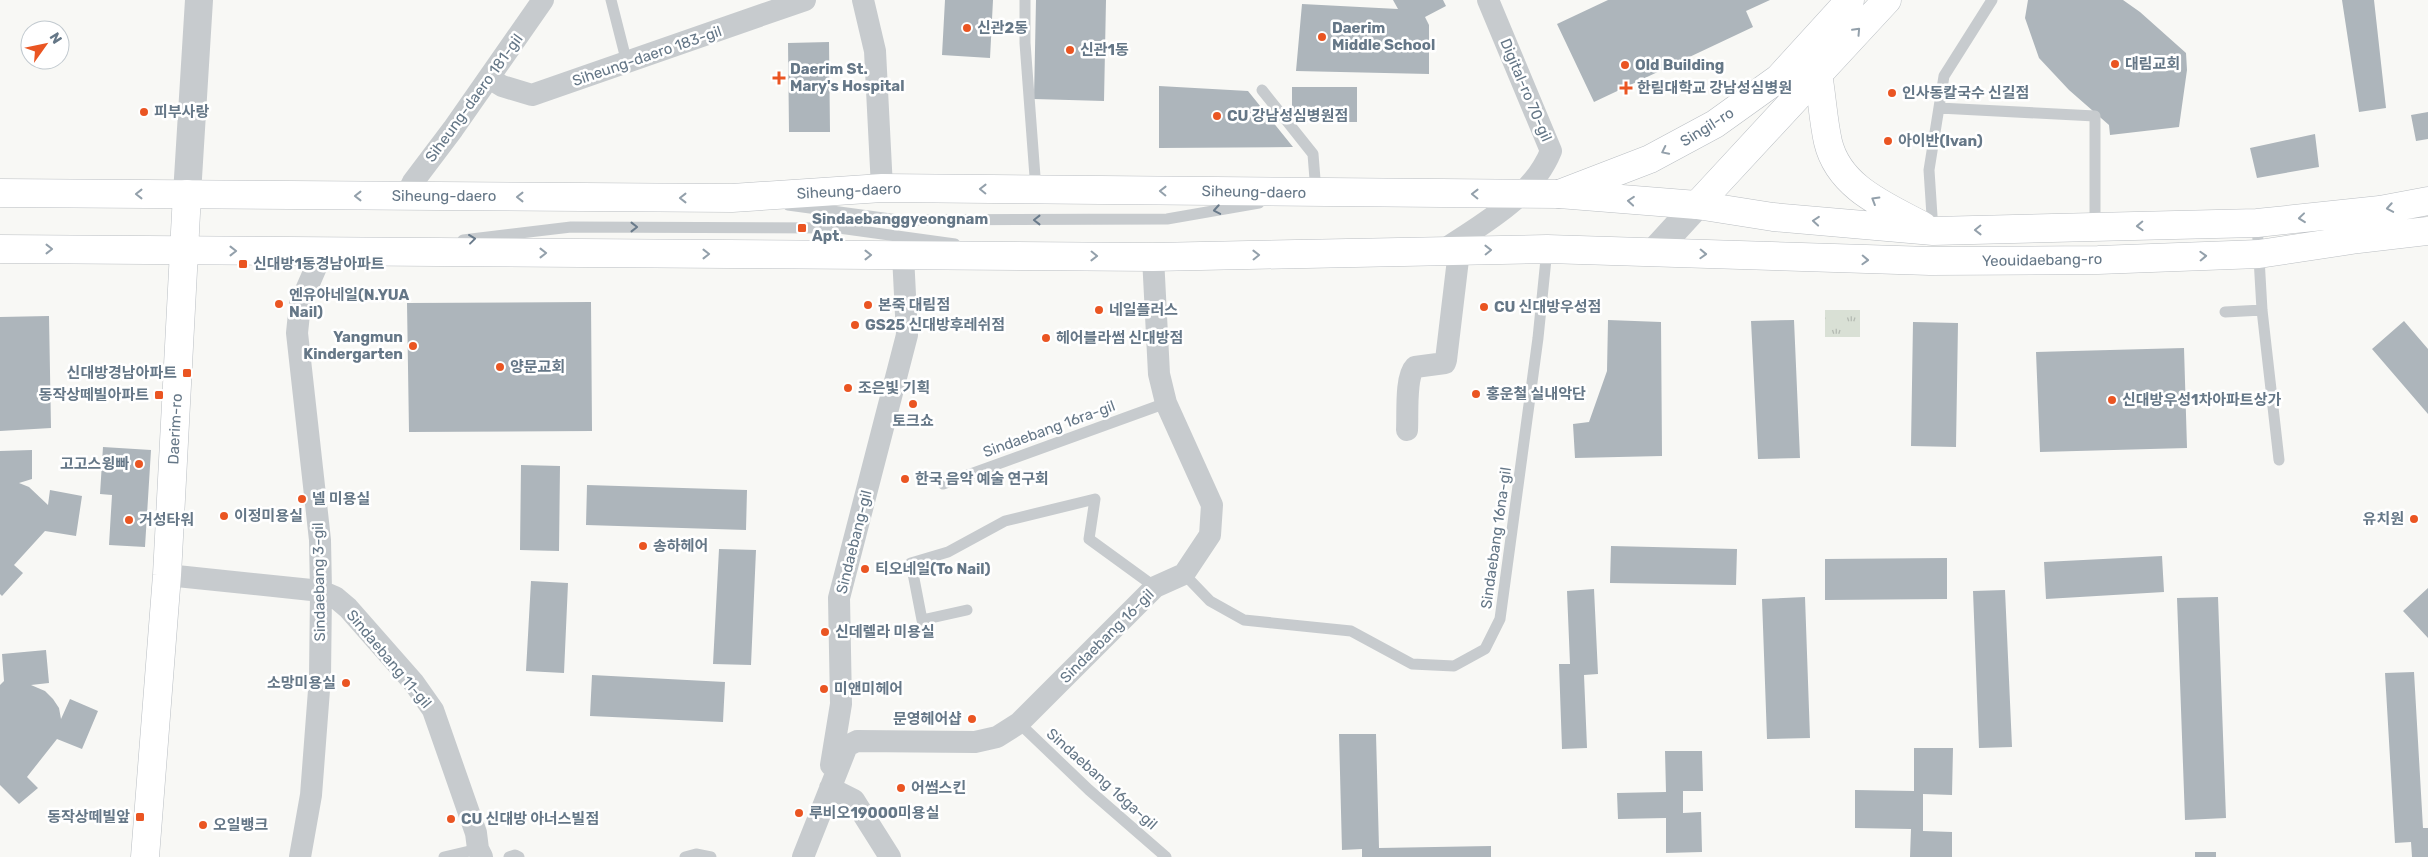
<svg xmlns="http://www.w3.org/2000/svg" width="2428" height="857" font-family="Rubik,'Noto Sans KR',sans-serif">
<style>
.park{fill:url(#park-tufts)}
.building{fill:#adb5bb}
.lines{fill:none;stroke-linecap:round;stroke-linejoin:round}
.secondary-casing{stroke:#b9bec3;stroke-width:29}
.primary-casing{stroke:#babec2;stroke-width:29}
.service{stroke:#c7cbce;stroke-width:11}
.minor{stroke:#c7cbce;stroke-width:22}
.tertiary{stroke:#c7cbce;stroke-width:28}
.secondary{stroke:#fff;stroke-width:28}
.primary{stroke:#fff;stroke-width:28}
.oneway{stroke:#93a0ab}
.oneway2{stroke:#6a7b8b}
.poi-dot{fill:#ea5522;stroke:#fff;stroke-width:2}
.labels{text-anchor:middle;stroke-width:5;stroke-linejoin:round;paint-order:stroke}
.poi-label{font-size:15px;font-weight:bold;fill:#657787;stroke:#fff;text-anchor:start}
.street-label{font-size:15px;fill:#657787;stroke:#fff}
</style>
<defs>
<pattern id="park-tufts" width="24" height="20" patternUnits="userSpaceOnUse" patternTransform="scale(1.25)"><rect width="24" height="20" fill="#d9e0d5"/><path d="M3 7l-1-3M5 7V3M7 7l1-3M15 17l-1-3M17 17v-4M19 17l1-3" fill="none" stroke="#b4bab2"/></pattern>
</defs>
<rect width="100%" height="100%" fill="#f8f8f5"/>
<path class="park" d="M1825,310h35v27h-35z"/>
<path class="building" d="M945,0h48l-3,58 -48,-3z
M1036,0h70l-2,101 -70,-2z
M1393,0h50l3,6 -21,11 4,8v49l-133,-3 6,-67 96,5z
M1608,0h162l-24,11 7,16 -159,75 -37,-78z
M2028,0h95l17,12 46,41 1,17 -8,57 -69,8 -1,-10 -40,-35 -30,-32 -14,-40z
M2342,0h32l12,108 -27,4z
M829,42l1,90h-41l-1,-89z
M1159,86l89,5 45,56 -134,1z
M1292,87h65v35h-65z
M2428,112v27l-12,2 -5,-26z
M2315,134l4,33 -62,11 -7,-30z
M591,302l1,129 -183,1 -2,-129z
M49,316l2,112 -51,3v-114z
M1608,320l53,2 1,134 -87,2 -2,-34 16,-2 18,-51z
M1794,320l6,138 -42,1 -7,-138z
M2404,321l24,28v65l-56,-65z
M1913,322l45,1 -2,124 -45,-1z
M2184,348l3,100 -147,4 -4,-100z
M103,447l48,3 -6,97 -36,-2 3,-50 -12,-1z
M32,450v29l-13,4 10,4 19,18 2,-15 32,6 -6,40 -31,-5 -31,34 9,8 -21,23 -2,-2v-143z
M521,465l39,1 -1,85 -39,-1z
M587,485l160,5 -1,40 -160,-5z
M1611,546l126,3 -1,36 -126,-2z
M719,549l37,1 -5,115 -38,-1z
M2162,556l2,36 -118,7 -2,-37z
M1947,558v41l-122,1v-41z
M531,581l37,2 -4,90 -38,-2z
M2428,588v50l-25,-27z
M1594,589l4,85 -14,1 3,73 -25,1 -3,-85h11l-3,-73z
M2005,590l7,157 -33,1 -6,-157z
M1805,597l5,141 -43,1 -5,-140z
M2218,597l8,221 -41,2 -8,-222z
M46,650l3,33 -18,2 14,6 8,8 6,9 2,11 9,-20 28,12 -16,38 -25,-10 -30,38 11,11 -19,16 -19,-19v-100l4,-4 -2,-27z
M2414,672l9,156h5v29h-16l-1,-15 -16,1 -10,-170z
M592,675l133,7 -2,40 -133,-6z
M1339,734h37l3,114 112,-2v11h-129v-8l-20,1z
M1914,748h39l-1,47 -29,-1v37l29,1v25h-42l1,-28 -56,-1v-38l59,1z
M1665,751h37l1,40h-20v22l18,-1 1,40 -36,1v-35l-48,1 -1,-26 49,-1z
M2195,852h21v5h-21z"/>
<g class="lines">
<g class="secondary-casing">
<path id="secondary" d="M1559,194l91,-35 65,-35 64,-46 71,-78
M1697,205l190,-205
M145,857l22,-282 20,-381"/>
</g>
<g class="primary-casing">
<path id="primary" d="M1818,74c4,22 5,46 10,68 11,46 58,64 95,84
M0,193l732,5 150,-10 677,6 138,11 76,12 160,14 324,-8 123,-13 48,-9
M0,249l1153,8 394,-8 383,12 168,-1 161,-6 99,-15 70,-8"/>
</g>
<path class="service" d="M611,0l16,63
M1025,0v43l11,147
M1262,90l51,64 3,38
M1939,108l156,8v111
M788,205l110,15 269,-1 92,-16
M2257,223l5,87 17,150
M1933,231l-4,-61 15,-94 48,-76
M463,240l108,-13 268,1 116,16
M2225,312l37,-2
M943,484l223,-81
M1184,574l26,27 34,19 107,11 61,33 42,2 31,-17 15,-30 38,-281 9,-89
M967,610l-45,10 -11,-57 37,-11 57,-31 90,-22 -6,40 66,48
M1019,723l70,67 77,67
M444,857l34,-8 3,2
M509,857l6,-2 4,2
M685,857l11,-3 15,3"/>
<path class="minor" d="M863,0l12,51 7,137
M489,78l13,8 30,9 273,-95
M406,196l7,-14 40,-53 90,-129
M1442,251c40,-27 90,-53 109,-100l-63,-151
M1407,430c1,-15 -2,-53 8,-63l30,-4 1,-3 13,-109
M167,575l154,16 14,6 13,11 66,75 19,27 43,123 2,16 4,8
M831,765l10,-61 -2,-106 68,-263 -4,-80
M830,788l24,12 36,57
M300,857l11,-62 9,-118 1,-86 -1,-51 -23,-207 3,-29 23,-53
M803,857l44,-111 10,-5 118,1 22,-5 22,-14 136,-136 29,-13 26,-39 2,-30 -46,-102 -7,-29 -6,-117"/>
<path class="tertiary" d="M187,194l12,-194
M1654,252l43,-47"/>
<use href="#secondary" class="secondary"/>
<use href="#primary" class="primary"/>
</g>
<defs><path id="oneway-chevron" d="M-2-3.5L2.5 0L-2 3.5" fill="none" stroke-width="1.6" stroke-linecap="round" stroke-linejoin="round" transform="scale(1.25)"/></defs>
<g class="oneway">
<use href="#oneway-chevron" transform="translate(1857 31) rotate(-47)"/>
<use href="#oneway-chevron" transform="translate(1665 151) rotate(154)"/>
<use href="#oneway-chevron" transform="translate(983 189) rotate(-179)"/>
<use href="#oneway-chevron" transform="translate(1163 191) rotate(-179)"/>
<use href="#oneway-chevron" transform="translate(139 194) rotate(-180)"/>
<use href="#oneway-chevron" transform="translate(1475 194) rotate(-179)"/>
<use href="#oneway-chevron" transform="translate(358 196) rotate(-180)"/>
<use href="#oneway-chevron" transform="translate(520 197) rotate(-180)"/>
<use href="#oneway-chevron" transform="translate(683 198) rotate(-180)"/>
<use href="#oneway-chevron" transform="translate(1875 200) rotate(-149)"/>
<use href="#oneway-chevron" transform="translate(1631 201) rotate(-175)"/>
<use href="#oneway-chevron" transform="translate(2390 208) rotate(170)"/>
<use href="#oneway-chevron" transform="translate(2302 218) rotate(174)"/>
<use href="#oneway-chevron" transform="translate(1816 221) rotate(-175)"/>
<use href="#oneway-chevron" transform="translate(2140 226) rotate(178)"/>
<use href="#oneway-chevron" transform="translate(1978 230) rotate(179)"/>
<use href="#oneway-chevron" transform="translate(49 249)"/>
<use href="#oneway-chevron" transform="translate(1488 250) rotate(-1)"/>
<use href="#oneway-chevron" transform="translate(233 251)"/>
<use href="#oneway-chevron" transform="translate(543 253)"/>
<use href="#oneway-chevron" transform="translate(706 254)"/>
<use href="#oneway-chevron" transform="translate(1703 254) rotate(2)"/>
<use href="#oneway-chevron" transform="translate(868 255)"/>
<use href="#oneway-chevron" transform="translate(1256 255) rotate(-1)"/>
<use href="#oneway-chevron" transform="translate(1094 256) rotate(1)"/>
<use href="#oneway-chevron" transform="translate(2203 256) rotate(-2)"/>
<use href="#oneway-chevron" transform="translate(1865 260) rotate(2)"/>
</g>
<g class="oneway2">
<use href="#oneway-chevron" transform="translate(1217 210) rotate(170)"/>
<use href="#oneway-chevron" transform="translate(1037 220) rotate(180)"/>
<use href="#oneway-chevron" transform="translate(634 227)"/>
<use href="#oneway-chevron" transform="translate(472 239) rotate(-7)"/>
</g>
<g class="poi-dot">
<circle cx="967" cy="28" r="5"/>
<circle cx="1322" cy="37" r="5"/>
<circle cx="1070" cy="50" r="5"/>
<circle cx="2115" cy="64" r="5"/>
<circle cx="1625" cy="65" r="5"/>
<path d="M776.5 70.5h5v5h5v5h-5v5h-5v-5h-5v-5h5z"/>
<path d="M1623.5 80.5h5v5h5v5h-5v5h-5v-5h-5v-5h5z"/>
<circle cx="1892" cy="93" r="5"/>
<circle cx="144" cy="112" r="5"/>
<circle cx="1217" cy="116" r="5"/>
<circle cx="1888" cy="141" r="5"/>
<rect x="797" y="223" width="10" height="10" rx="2.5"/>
<rect x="238" y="259" width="10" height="10" rx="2.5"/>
<circle cx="279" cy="304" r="5"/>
<circle cx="868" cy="305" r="5"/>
<circle cx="1484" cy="307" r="5"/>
<circle cx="1099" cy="310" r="5"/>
<circle cx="855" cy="325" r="5"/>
<circle cx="1046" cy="338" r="5"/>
<circle cx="413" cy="346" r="5"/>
<circle cx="500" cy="367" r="5"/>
<rect x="182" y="368" width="10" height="10" rx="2.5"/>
<circle cx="848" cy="388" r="5"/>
<circle cx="1476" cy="394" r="5"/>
<rect x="154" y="390" width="10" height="10" rx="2.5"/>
<circle cx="2112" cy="400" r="5"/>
<circle cx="913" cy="404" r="5"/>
<circle cx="139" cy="464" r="5"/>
<circle cx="905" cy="479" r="5"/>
<circle cx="302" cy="499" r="5"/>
<circle cx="224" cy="516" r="5"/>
<circle cx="2414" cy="519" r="5"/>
<circle cx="129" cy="520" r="5"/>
<circle cx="643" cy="546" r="5"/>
<circle cx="865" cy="569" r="5"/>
<circle cx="825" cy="632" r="5"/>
<circle cx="346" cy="683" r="5"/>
<circle cx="824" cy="689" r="5"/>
<circle cx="972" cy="719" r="5"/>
<circle cx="901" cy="788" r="5"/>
<circle cx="799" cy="813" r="5"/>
<rect x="135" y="812" width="10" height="10" rx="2.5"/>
<circle cx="451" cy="819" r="5"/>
<circle cx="203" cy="825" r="5"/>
</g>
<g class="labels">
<g class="poi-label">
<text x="977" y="33">신관2동</text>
<text x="1332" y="33">Daerim<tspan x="1332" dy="17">Middle School</tspan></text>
<text x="1080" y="55">신관1동</text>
<text x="2125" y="69">대림교회</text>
<text x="1635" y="70">Old Building</text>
<text x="790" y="74">Daerim St.<tspan x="790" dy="17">Mary's Hospital</tspan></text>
<text x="1637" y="93">한림대학교 강남성심병원</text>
<text x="1902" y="98">인사동칼국수 신길점</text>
<text x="154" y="117">피부사랑</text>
<text x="1227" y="121">CU 강남성심병원점</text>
<text x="1898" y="146">아이반(Ivan)</text>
<text x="812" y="224">Sindaebanggyeongnam<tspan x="812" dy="17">Apt.</tspan></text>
<text x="253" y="269">신대방1동경남아파트</text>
<text x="289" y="300">엔유아네일(N.YUA<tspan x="289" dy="17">Nail)</tspan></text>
<text x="878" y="310">본죽 대림점</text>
<text x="1494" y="312">CU 신대방우성점</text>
<text x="1109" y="315">네일플러스</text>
<text x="865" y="330">GS25 신대방후레쉬점</text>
<text x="403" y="342" text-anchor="end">Yangmun<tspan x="403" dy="17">Kindergarten</tspan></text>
<text x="1056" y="343">헤어블라썸 신대방점</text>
<text x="510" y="372">양문교회</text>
<text x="177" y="378" text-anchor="end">신대방경남아파트</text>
<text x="858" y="393">조은빛 기획</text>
<text x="1486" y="399">홍운철 실내악단</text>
<text x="149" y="400" text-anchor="end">동작상떼빌아파트</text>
<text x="2122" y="405">신대방우성1차아파트상가</text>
<text x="913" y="426" text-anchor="middle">토크쇼</text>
<text x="129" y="469" text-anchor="end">고고스윙빠</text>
<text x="915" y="484">한국 음악 예술 연구회</text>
<text x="312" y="504">넬 미용실</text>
<text x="234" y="521">이정미용실</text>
<text x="2404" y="524" text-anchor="end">유치원</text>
<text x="139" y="525">거성타워</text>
<text x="653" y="551">송하헤어</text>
<text x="875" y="574">티오네일(To Nail)</text>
<text x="835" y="637">신데렐라 미용실</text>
<text x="336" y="688" text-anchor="end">소망미용실</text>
<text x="834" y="694">미앤미헤어</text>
<text x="962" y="724" text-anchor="end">문영헤어샵</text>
<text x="911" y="793">어썸스킨</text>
<text x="809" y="818">루비오19000미용실</text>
<text x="130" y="822" text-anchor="end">동작상떼빌앞</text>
<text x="461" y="824">CU 신대방 아너스빌점</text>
<text x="213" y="830">오일뱅크</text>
</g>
<g class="street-label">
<text transform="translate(647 56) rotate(-19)" y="5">Siheung-daero 183-gil</text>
<text transform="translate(1526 90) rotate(67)" y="5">Digital-ro 70-gil</text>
<text transform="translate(474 98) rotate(-54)" y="5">Siheung-daero 181-gil</text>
<text transform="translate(1707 127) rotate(-32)" y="5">Singil-ro</text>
<text transform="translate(849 191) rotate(-3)" y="5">Siheung-daero</text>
<text transform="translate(1254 192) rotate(1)" y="5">Siheung-daero</text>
<text x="444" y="201">Siheung-daero</text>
<text transform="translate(2042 260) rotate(-1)" y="5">Yeouidaebang-ro</text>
<text transform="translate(175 429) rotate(-87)" y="5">Daerim-ro</text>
<text transform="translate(1049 429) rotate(-20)" y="5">Sindaebang 16ra-gil</text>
<text transform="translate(1496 538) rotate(-82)" y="5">Sindaebang 16na-gil</text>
<text transform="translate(854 542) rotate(-76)" y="5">Sindaebang-gil</text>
<text transform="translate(319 582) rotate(-91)" y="5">Sindaebang 3-gil</text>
<text transform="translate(1107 636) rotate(-45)" y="5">Sindaebang 16-gil</text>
<text transform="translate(389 659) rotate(50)" y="5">Sindaebang 11-gil</text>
<text transform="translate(1102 779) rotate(42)" y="5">Sindaebang 16ga-gil</text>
</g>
</g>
<g transform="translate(45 45) rotate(57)"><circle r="24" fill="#ffffff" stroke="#c1c9cf"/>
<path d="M0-4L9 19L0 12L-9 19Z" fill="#ea5522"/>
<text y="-8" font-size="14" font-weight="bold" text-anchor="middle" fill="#657787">N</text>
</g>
</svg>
